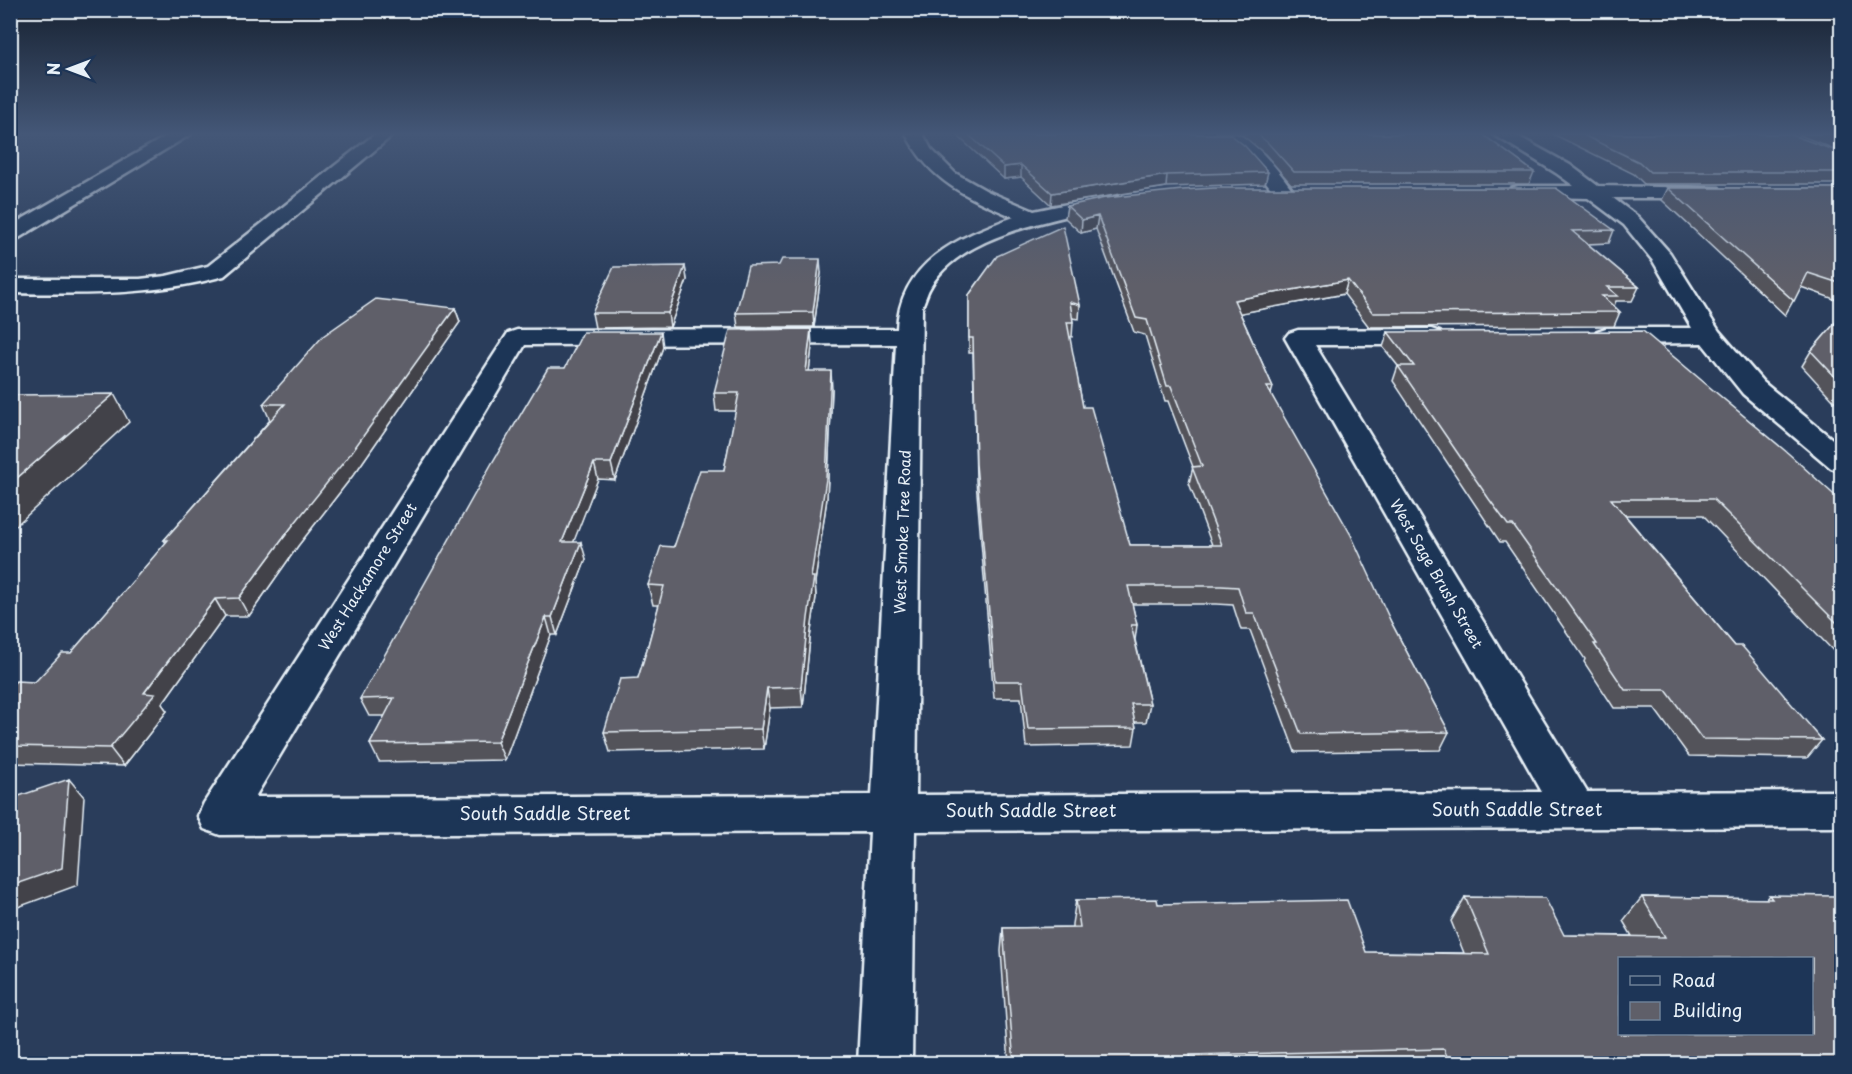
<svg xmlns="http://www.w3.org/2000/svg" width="1852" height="1074" font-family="'Playpen Sans',sans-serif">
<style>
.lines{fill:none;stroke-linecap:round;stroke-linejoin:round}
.minor-casing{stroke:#e8f1f8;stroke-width:5}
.minor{fill:#1d3557;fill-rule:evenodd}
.wall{fill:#52525a;stroke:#e8f1f8;stroke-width:1.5}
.shaded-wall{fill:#42424a;stroke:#e8f1f8;stroke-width:1.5}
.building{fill:#5f5f69;stroke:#e8f1f8;stroke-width:1.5;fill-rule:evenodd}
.labels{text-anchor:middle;stroke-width:5;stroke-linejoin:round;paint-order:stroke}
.street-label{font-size:15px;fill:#e8f1f8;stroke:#1d3557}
.near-street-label{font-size:18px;fill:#e8f1f8;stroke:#1d3557}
</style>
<rect width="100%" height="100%" fill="#2a3d5b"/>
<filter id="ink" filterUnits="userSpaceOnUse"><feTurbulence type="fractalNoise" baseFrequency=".0167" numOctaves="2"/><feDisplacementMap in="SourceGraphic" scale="12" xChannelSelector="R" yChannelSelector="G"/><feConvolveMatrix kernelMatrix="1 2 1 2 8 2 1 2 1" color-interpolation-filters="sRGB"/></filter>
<g filter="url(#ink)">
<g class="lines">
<g class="minor-casing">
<path id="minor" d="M170,134h21l-174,105 -7,2v-15z
M375,134h19l-170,142c-71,20 -141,18 -214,17v-14h130l26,-3 42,-10z
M906,134h17l8,15 24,24 32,18 47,20 76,-16 7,2 3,4 -3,4c-54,13 -156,28 -186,81 -4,6 -6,14 -9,21l-6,488 626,-3 -257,-454 4,-5 9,-3 133,-1 9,3 4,5 -4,5 -9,3h-116l272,447 255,-1v36l-927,4 -3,233h-54l12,-232 -650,3 -16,-6 -6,-13 6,-13 304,-470 9,-3 380,-1c3,-67 61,-92 117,-112 -47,-20 -84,-35 -108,-83zM896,344l-24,451 -617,2 270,-452z
M1217,134c6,0 13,-1 19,0 18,4 47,43 58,58l-3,4h-14l-26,-33z
M1493,134h21l56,31 28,21 121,2 3,4 -3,4 -7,2h-99l25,19 32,36 49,78 44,51 79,65v24l-11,-3 -88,-74 -41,-51 -96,1 -9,-3 -4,-5 4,-5 9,-3h86l-39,-67 -29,-36 -36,-27 -77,-2 -3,-4 3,-4 7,-2h56l-18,-13z"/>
</g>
<use href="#minor" class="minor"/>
</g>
<path class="wall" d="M958,134h272l38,38 -3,12 -99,3 -115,18 -30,-28 -17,2 -44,-41z
M1241,134h241l52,38 -5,12h-238l-26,-30z
M1553,134h236l53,19v31h-198l-10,-10z
M1797,134h45v18z
M1668,188h174v114l-41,-15 -16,28 -123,-115z
M1067,206l547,24 -5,13 -21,1 51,43 -7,14h-16l-2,5 6,6 -6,14 -245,1 -25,-33 -104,19 33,74 -2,7 178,338 -9,18 -145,2 -45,-122h-9l-8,-25 -17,-1h-84l5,21 -2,15 15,64 -4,18h-11l1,6 -3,17 -107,2 -5,-49h-27l-18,-217 -3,-128h-4v-58l28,-39 83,49 -1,14 -7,-1 1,4 -1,15h-3l14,70 47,138h82l-23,-62 4,-16 -25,-66h-3l-20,-66 -11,-3 -38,-103 -15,4 -16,-15z
M685,266l2,14 -17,47 -75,1 -3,-15z
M821,273l-7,54h-76l-2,-14z
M455,308l5,14 -102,147 -60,77 -49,70h-24l-63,88 5,7 -43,55 -114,-3v-76l25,-5 36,-29 95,-110 -2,-3 106,-120 -7,-16z
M1842,315v92l-9,-7 -31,-34 9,-15z
M1388,332l454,170v158l-139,-145h-78l110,131 87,94 -15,18 -118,-2 -35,-48h-40l-30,-46 1,-3 -80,-117h-5l-18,-27 -89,-134 5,-15 -15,-19z
M812,346l-3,25 23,18 -5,109 -12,84 1,15 -6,41 -7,69 -33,1 -6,41 -154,3 -6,-20 34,-54 9,-29 12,-44h-6l-5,-20 76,-115 12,-59h-20l-2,-18z
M663,347l-48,133 -17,-1 -25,63 13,17 -29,76h-6l-46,125 -126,2 -9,-18 15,-28h-16l-9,-17 205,-331z
M1769,895l73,9v160h-833l-8,-113 2,-23 69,-1v-3l4,-24 82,4 208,48 98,1 -13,-32 14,-24 99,38 68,1 -9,-15 19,-24 124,2z"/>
<path class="shaded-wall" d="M1021,165v12l-17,2v-12z
M1167,175l-1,12 -115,18 1,-12z
M1098,216l-2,13 -15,4 1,-13z
M820,259l1,14 -7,54 -1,-15z
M685,266l2,14 -17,47 -2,-14z
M1348,280l-4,14 -113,21 3,-15z
M455,308l5,14 -102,147 -60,77 -49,70 -10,-18 51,-69z
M811,329l1,17 -5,43 -1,-18z
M661,332l2,15 -48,133 -4,-17z
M831,371l1,18 -5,109 -12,84 1,15 -6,41 -7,69 -2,-20 10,-110z
M114,394l15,28 -119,109v-47z
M594,463l4,16 -31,80 -5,-17z
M581,542l5,17 -29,76 -5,-18z
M215,599l10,17 -63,88 5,7 -43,55 -14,-18 34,-55z
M546,617l5,18 -46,125 -8,-18z
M767,688l3,20 -6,41 -3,-20z
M69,779l15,18 -6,88 -68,25v-24z"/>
<path class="building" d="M968,134h262l15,12 23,26 -101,3 -115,18 -31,-28 -17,2z
M1257,134h225l52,38h-240l-26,-29z
M1581,134h208l53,19v19h-192l-11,-10z
M1832,134h10v4z
M1214,188h342l58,42 -42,1 67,56h-32l11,9h-16l18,16 -247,1 -25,-33 -114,20 39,87h-6l84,148 40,87 58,110 -148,2 -47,-121h-8l-8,-26 -17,-1h-93l9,39h-6l19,79h-19l5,24 -108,1 -6,-48h-27l-19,-217 -3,-126h-4v-43l28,-39 66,-30 17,79 -10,-3 3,20h-6l16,85h8l39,138h92l-30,-78 10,-1 -31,-80h-4l-20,-66 -11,-2 -38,-102 -16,4 -15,-14 38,-8 77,-8z
M1668,188h174v96l-34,-11 -14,28z
M782,259h38l-7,53 -77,1 12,-47 31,-1z
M685,266l-17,47h-76l22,-46z
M376,299l79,9 -104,145 -61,76 -51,69 -24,1 -71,94 11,1 -45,54 -100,-2v-59l6,-6 19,1 27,-29h9l97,-113h-4l121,-136h-22l60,-68z
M1842,315v69l-31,-33z
M811,329l-5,42h25l-5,108 -15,98h3l-6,41 -7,69 -34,1 -6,41 -157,3 16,-53 18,-1 9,-29 17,-63 -16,-1 13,-39 13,1 26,-77h24l15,-77h-25l16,-63z
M1643,331l146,123 53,48v126l-129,-129h-102l124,147h7l80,94 -120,-1 -36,-49h-41l-31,-46h3l-84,-119h-5l-19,-26 -91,-133h16l-26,-34z
M583,332h78l-50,131h-17l-32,79h19l-29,75h-6l-49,125 -127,2 24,-46 -34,1 132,-236 56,-95h17z
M114,394l-104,90v-89z
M69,779l-7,89 -52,18v-87z
M1769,895l66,1 7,8v160h-392l-6,-15 -254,6 2,9h-178l-11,-136 77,-1 -4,-27 81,-1 1,5 189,-4 19,52 123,2 -24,-57 80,1 19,37 101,2 -23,-40 130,2zM1620,958h192v76h-192z"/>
</g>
<linearGradient id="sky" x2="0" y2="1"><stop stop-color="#172232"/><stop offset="0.47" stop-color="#445777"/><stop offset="1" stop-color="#445777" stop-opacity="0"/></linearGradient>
<rect width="1852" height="285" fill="url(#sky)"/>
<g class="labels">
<g class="street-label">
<text transform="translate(903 532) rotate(-88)" y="5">West Smoke Tree Road</text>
<text transform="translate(1436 574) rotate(60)" y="5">West Sage Brush Street</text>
<text transform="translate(368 577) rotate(-58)" y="5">West Hackamore Street</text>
</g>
<g class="near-street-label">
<text x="1517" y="816">South Saddle Street</text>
<text x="1031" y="817">South Saddle Street</text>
<text x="545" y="820">South Saddle Street</text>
</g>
</g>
<rect width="1852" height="1074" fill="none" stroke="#1d3557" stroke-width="36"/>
<rect x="18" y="18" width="1816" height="1038" fill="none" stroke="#e8f1f8" stroke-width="2" filter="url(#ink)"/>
<rect x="1618" y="957" width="195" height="78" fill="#1d3557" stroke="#6e8097" stroke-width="1.5"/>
<rect x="1630" y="976" width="30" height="9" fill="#1d3557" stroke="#6e8097" stroke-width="1.5"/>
<text x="1672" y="987" font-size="18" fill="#e8f1f8">Road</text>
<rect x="1630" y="1002" width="30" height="18" fill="#5f5f69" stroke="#6e8097" stroke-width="1.5"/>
<text x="1672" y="1017" font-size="18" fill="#e8f1f8">Building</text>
<g transform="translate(69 69) rotate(270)" stroke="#1d3557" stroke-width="4.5" paint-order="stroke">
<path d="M0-4.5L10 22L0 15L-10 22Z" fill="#e8f1f8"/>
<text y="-9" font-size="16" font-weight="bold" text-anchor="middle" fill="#e8f1f8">N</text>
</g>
</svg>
